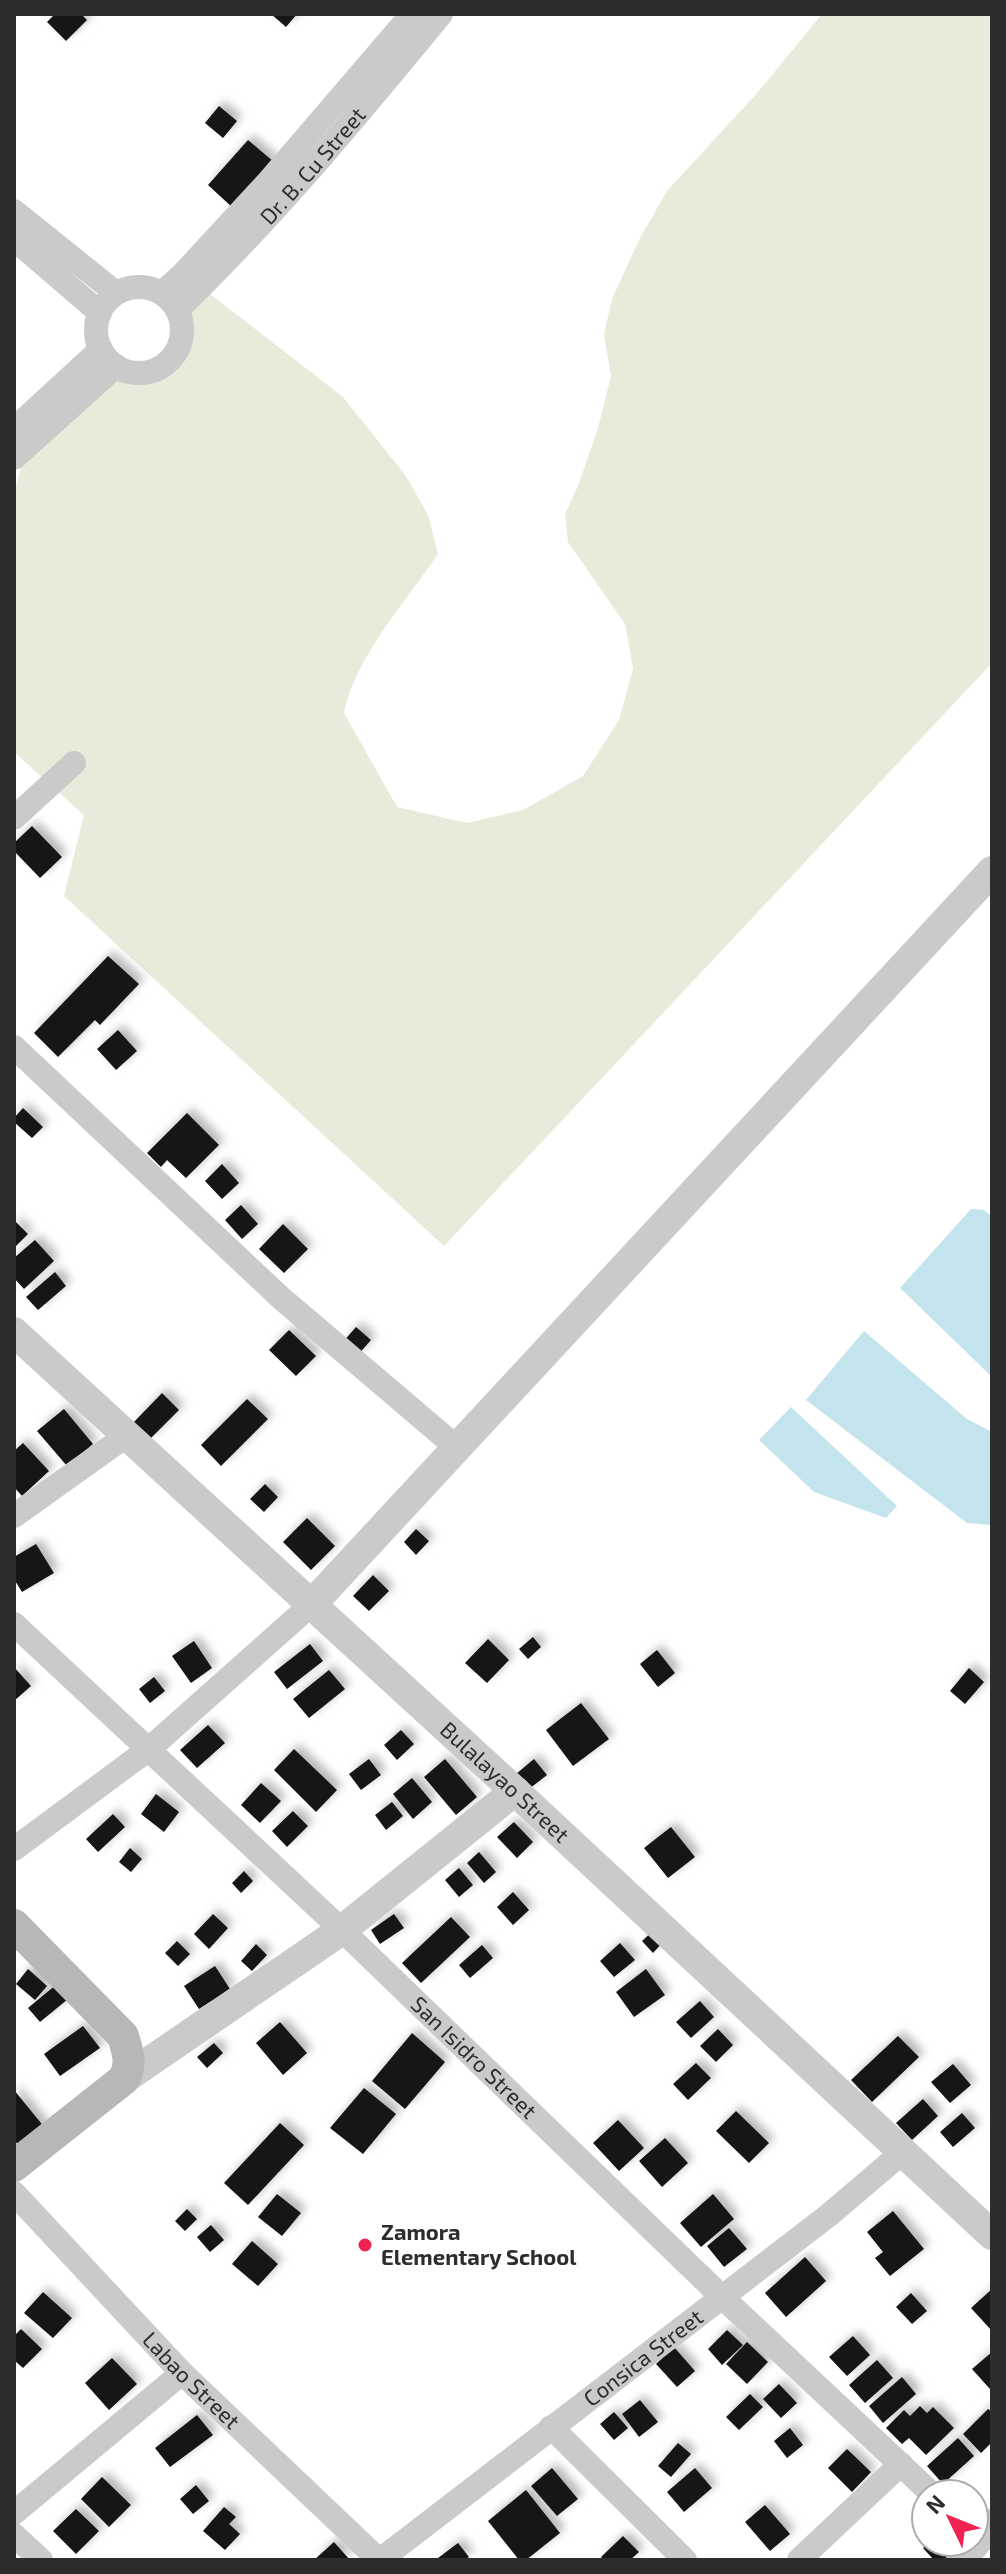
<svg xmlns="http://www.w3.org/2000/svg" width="1006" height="2574" font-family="'Exo 2',sans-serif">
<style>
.green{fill:#e6ecd9}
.water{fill:#c3e3ed}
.building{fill:#141414;filter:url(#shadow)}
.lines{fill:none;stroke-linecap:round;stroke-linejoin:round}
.minor{stroke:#cacaca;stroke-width:24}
.tertiary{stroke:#cacaca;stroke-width:30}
.secondary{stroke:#b7b7b7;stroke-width:32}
.poi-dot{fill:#f0224f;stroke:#fff;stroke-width:3}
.labels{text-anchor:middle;stroke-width:8;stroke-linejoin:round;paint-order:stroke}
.street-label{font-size:22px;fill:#2d2d2d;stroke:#fff}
.poi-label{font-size:22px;font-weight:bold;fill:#2d2d2d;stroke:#fff;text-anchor:start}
</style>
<defs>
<filter id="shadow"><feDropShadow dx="5.5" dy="-5.5" stdDeviation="4" flood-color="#0004"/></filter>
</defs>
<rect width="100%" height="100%" fill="#fff"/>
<path class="green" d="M822,14h170v649l-548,583 -380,-350 20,-81 -70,-63v-257l9,-36 103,-88c33,5 58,-17 55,-51l29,-26 133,103 63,79 22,39 10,39c-31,46 -84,105 -94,159l53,94 70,16 56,-13 60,-34 36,-56 14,-51 -8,-45 -57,-82 -3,-28 13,-28 20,-58 13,-52 -7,-42 8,-35 28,-61 27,-47 91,-99z"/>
<path class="water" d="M971,1209l13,1 8,7v160l-92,-89z
M864,1331l103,88 25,13v93l-25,-2 -161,-123z
M791,1407l106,99 -11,12 -72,-26 -55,-52z"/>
<path class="building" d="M55,14h26l6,6 -21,21 -19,-19z
M271,14h26l-11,13z
M219,106l18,15 -14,17 -18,-15z
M248,140l26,22 -41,46 -25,-23z
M32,826l30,31 -22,21 -26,-27v-8z
M108,956l31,28 -39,41 -5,-5 -37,37 -24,-24z
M118,1030l19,21 -21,19 -19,-21z
M23,1108l20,19 -11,11 -18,-16v-4z
M187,1113l32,32 -33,33 -19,-18 -6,7 -14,-14z
M222,1164l17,19 -17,16 -17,-18z
M241,1205l17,19 -16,15 -17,-19z
M14,1220l14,14 -14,14z
M283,1224l25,25 -24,24 -25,-24z
M35,1240l19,21 -30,28 -10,-11v-20z
M55,1272l11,14 -28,24 -12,-13z
M356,1327l15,13 -14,16 -15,-13z
M289,1330l27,26 -20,20 -27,-26z
M162,1393l17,17 -29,29 -17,-16z
M247,1399l21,20 -47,47 -20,-21z
M64,1409l29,35 -26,22 -30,-35z
M23,1443l26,28 -27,25 -8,-9v-36z
M265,1484l13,13 -14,15 -14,-13z
M307,1518l28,28 -24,24 -28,-28z
M416,1529l13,12 -13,14 -12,-13z
M36,1544l18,29 -32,19 -8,-13v-22z
M373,1575l16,16 -20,20 -16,-15z
M533,1637l8,10 -13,12 -9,-10z
M488,1639l21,21 -22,23 -22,-20z
M194,1641l18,27 -21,15 -19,-27z
M310,1644l13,17 -36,28 -13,-17z
M657,1650l18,23 -17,14 -18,-23z
M14,1667l17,19 -17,15z
M969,1668l15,14 -19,22 -15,-13z
M329,1670l16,19 -36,29 -16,-19z
M154,1677l11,14 -15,12 -11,-14z
M581,1703l28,36 -36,27 -27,-36z
M208,1725l17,18 -28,25 -17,-18z
M401,1730l13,14 -17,16 -13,-15z
M294,1749l43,41 -21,22 -42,-42z
M369,1759l12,16 -20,15 -12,-16z
M445,1759l32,38 -21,18 -32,-38z
M534,1759l13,16 -18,14 -13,-15z
M412,1778l20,24 -19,17 -20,-25z
M261,1783l20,18 -21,22 -19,-18z
M156,1794l23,18 -15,20 -23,-18z
M392,1802l11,14 -17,14 -11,-15z
M293,1811l15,15 -21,21 -15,-16z
M113,1814l12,13 -27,25 -12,-13z
M514,1822l19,20 -16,16 -20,-21z
M671,1827l24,30 -27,21 -24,-30z
M130,1848l12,11 -11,13 -12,-10z
M479,1852l17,20 -12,11 -17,-20z
M459,1868l14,17 -14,12 -14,-17z
M244,1871l9,10 -12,12 -9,-10z
M513,1892l16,18 -16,15 -16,-18z
M213,1914l15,14 -19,21 -15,-15z
M394,1914l10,14 -24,16 -9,-14z
M451,1917l19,20 -49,46 -19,-20z
M654,1930l10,11 -11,12 -11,-12z
M177,1941l13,13 -12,12 -13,-13z
M620,1943l15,17 -21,17 -14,-16z
M256,1944l11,11 -15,16 -11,-10z
M482,1945l11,13 -23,20 -11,-13z
M215,1966l15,23 -31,20 -15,-23z
M28,1969l19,17 -12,14 -19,-16z
M646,1969l19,26 -31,22 -18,-25z
M57,1984l11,15 -28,23 -12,-14z
M700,2001l14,16 -23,21 -15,-16z
M280,2022l27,31 -24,22 -27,-32z
M83,2026l17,22 -40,28 -16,-22z
M718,2029l15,16 -17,17 -16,-16z
M412,2033l33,29 -40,47 -33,-28z
M898,2036l21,21 -47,45 -21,-22z
M214,2043l9,10 -16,15 -10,-11z
M696,2063l15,15 -23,22 -15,-16z
M953,2064l18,21 -21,18 -19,-21z
M364,2088l32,26 -33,40 -33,-26z
M14,2090l31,38 -24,20 -7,-8z
M923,2099l15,17 -26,24 -16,-17z
M736,2111l33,32 -20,20 -33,-32z
M962,2113l13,15 -22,19 -13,-15z
M618,2120l26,28 -25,23 -26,-28z
M280,2123l24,22 -56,60 -24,-22z
M665,2138l23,25 -26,24 -23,-26z
M277,2194l24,19 -19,23 -24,-19z
M713,2194l21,25 -33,28 -21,-24z
M187,2209l10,10 -12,12 -10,-10z
M893,2211l31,38 -34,27 -15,-18 8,-6 -16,-20z
M211,2225l13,15 -14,12 -13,-15z
M729,2228l18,21 -23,18 -17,-21z
M252,2241l26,23 -20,22 -26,-22z
M805,2257l21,24 -40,36 -21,-24z
M992,2289v42l-21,-23z
M43,2292l29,26 -19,20 -29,-25z
M911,2293l16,18 -15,13 -16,-17z
M21,2329l21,20 -19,19 -9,-8v-24z
M727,2330l16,15 -21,20 -14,-16z
M853,2336l17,19 -23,21 -18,-19z
M747,2342l21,20 -21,22 -21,-20z
M674,2347l21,24 -18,16 -21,-23z
M992,2352v35l-2,2 -18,-20z
M112,2358l25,26 -28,26 -24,-27z
M877,2360l16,18 -28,25 -16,-18z
M902,2377l14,17 -33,29 -14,-17z
M779,2384l18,19 -16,15 -18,-19z
M750,2394l13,13 -24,23 -13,-13z
M640,2400l18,22 -19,15 -17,-23z
M920,2406l7,7 6,-6 21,21 -28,27 -17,-17 -7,6 -16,-16 18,-18 6,6z
M988,2409l4,3v30l-11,11 -18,-19z
M614,2412l14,16 -14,12 -14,-16z
M197,2415l16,20 -43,32 -15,-19z
M790,2428l13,17 -16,13 -13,-17z
M958,2438l16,18 -31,28 -16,-18z
M678,2443l13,11 -20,23 -13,-11z
M847,2449l24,23 -19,20 -24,-24z
M552,2468l26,31 -21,17 -26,-30z
M695,2468l17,20 -28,24 -17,-20z
M102,2477l29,28 -22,22 -28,-28z
M196,2485l13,16 -16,13 -13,-15z
M526,2490l34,43 -34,27h-7l-31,-39z
M765,2505l25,29 -20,17 -25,-29z
M224,2507l12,10 -7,7 11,10 -15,16 -22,-19z
M76,2509l23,22 -23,23 -23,-23z
M623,2536l16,16 -9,8h-26l-3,-3z
M334,2542l16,18h-36z
M929,2542h27l4,4 -14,14h-12l-11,-12z
M458,2543l11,14 -5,3h-24l-2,-2z"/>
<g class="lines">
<g class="minor">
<path d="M14,211l102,82"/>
<path d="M14,239l86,74"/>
<circle cx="139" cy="330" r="43"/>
<path d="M162,293l20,-18 86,-93 144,-168"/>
<path id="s1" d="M177,310c96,-92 180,-194 264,-296"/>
<path d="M14,429l87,-80"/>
<path d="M14,458l102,-92"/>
<path d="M14,818l60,-55"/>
<path d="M14,1047l267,251 174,148"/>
<path d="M14,1516l112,-80"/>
<path id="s2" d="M14,1624l328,306 380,367 210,197"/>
<path d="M14,1849l135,-100 163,-145"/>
<path id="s3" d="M14,2193l168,180 197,187"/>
<path d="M551,2427l134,133"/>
<path d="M14,2513l168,-140"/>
<path d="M14,2535l27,25"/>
<path id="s4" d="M380,2560l449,-345 75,-64"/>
<path d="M799,2560l102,-96"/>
</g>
<g class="tertiary">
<path id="s5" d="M14,1332l501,459 477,444"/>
<path d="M312,1604l680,-733"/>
<path d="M124,2079l218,-149 173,-139"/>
<path d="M961,2560l31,-36"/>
</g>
<path class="secondary" d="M14,1925l109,111c5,16 9,28 1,43l-110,87"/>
</g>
<circle class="poi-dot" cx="365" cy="2245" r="8"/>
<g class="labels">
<g class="street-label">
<text dy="8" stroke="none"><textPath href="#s1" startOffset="198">Dr. B. Cu Street</textPath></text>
<text dy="8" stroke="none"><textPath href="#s5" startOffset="666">Bulalayao Street</textPath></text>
<text dy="8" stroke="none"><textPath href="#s2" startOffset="632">San Isidro Street</textPath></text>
<text dy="8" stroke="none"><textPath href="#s4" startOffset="332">Consica Street</textPath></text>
<text dy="8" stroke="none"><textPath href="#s3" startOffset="258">Labao Street</textPath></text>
</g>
<g class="poi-label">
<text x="381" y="2240">Zamora<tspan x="381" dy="25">Elementary School</tspan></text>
</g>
</g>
<rect width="1006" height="2574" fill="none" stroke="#2d2d2d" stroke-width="32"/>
<g transform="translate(950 2518) rotate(313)"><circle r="38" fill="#ffffff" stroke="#ababab" stroke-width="2"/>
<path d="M0-6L14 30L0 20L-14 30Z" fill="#f0224f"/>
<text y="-12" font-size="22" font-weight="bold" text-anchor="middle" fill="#2d2d2d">N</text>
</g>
</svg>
